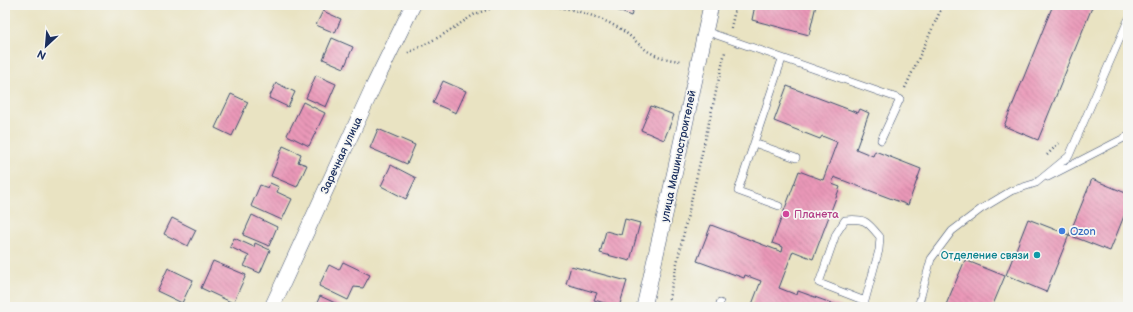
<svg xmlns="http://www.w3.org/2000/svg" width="1133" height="312" font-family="'Balsamiq Sans',sans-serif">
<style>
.building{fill:url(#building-back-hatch)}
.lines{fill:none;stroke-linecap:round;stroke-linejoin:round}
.lane-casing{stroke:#3a4a6d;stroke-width:8}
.street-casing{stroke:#3a4a6d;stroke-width:16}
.path{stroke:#3a4a6d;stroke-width:2.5;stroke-dasharray:1 3;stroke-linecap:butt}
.lane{stroke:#fff;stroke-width:7}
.street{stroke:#fff;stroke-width:15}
.hotel-dot{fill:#d1479c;stroke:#f6f6f2;stroke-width:1.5}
.shop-dot{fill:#3f7fe0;stroke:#f6f6f2;stroke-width:1.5}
.culture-dot{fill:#0f9aa8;stroke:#f6f6f2;stroke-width:1.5}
.labels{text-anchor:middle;stroke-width:3.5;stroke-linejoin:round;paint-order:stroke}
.street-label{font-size:11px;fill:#1b2f5e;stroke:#f6f6f2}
.hotel-label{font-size:11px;fill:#b23c85;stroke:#f6f6f2;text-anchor:start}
.shop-label{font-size:11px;fill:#366cbe;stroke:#f6f6f2;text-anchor:start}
.culture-label{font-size:11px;fill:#0d838f;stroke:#f6f6f2;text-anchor:end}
</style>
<defs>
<pattern id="building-back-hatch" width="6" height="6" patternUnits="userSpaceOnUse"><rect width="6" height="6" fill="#ea98b8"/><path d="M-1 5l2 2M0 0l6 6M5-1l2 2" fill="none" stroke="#bd7c99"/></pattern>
</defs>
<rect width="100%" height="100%" fill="#f6f6f2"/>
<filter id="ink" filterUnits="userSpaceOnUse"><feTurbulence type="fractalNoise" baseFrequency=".025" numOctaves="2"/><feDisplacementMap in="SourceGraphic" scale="8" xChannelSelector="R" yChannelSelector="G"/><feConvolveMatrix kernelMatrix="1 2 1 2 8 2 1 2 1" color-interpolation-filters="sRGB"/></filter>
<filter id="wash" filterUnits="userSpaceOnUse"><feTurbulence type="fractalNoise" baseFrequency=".012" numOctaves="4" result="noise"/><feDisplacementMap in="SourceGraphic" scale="16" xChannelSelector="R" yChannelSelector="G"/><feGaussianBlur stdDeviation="0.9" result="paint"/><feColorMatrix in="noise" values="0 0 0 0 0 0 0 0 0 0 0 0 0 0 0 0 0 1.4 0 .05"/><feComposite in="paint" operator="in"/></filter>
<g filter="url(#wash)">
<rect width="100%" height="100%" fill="#e9e3c2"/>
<g id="blocks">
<path class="building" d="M604,5h31l-4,11z
M755,5h61l-7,30 -57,-15z
M1053,5h40l-55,135 -34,-14z
M323,11l18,8 -6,14 -19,-8z
M332,38l21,9 -9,21 -21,-9z
M316,75l20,9 -10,23 -20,-9z
M443,81l23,10 -10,22 -23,-10z
M276,83l19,9 -7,15 -19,-9z
M787,86l71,27 2,-4 9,4 -13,36 17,7 2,-5 46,18 -13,36 -74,-28 -2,7 8,3 -27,72 -20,-8 -14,37 18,7 1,-4 44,16h-91l10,-26 -16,-6 -1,3 -47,-17 14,-36 71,27 1,-5 -11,-4 27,-72 24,9 14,-38 -15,-6 -2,3 -46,-18z
M231,94l17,8 -16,34 -17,-8z
M303,102l22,11 -16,33 -22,-11z
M651,106l23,9 -10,25 -23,-10z
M378,129l37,16 -8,19 -37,-16z
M283,146l18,8 -3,8 9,3 -10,22 -26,-11z
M391,165l25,13 -10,21 -25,-13z
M1092,179l36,15v12l-18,45 -41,-16z
M270,183l9,4 -2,5 15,7 -10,21 -31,-14 9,-21 8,3z
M252,215l25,12 -8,19 -26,-11z
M172,218l24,12 -8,16 -24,-12z
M625,219l15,4 -10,38 -30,-8 6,-22 15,4z
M1028,219l41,16 -23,57 -40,-17z
M234,238l20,9 1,-4 15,7 -10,23 -16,-7 5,-10 -19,-9z
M965,260l40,16 -13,31h-47z
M213,261l33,14 -13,28 -32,-15z
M343,262l27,13 -7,13 -9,-1 -6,13 -29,-14 10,-21 10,5z
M571,266l56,15 -8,26 -25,-7 3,-7 -31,-9z
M168,268l25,12 -11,23 -25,-12z
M320,296l24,11h-29z"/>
</g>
</g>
<g filter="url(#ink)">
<use href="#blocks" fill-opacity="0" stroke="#3a4a6d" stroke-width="1"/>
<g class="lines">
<g class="lane-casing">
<path id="lane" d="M705,31l195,68 -19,41
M754,143l42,15
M1048,177l80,-41
M779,206l-41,-15 44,-132
M719,307l1,-4
M863,307l2,-6 -46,-18 17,-49 9,-14c20,-2 22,1 35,17l-1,13 -14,51
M918,307l13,-48 21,-28 29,-22 30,-18 25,-8 33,-27 59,-136"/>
</g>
<g class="street-casing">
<path id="street" d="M272,307l101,-220 40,-82
M644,307l31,-136 36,-166"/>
</g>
<path class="path" d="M540,5c28,2 58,10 82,25 9,6 16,14 24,20 10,7 24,10 35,11
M731,28l5,-23
M408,53l33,-17 34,-22 20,-7 10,-2
M905,88l38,-83
M1047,155l12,-12
M667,307l58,-255"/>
<use href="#lane" class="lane"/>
<use href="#street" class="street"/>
</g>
</g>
<circle class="hotel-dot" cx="786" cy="214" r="4"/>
<circle class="shop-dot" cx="1062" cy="231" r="4"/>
<circle class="culture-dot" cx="1037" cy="255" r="4"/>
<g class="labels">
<g class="street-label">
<text transform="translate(341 155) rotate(-65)" y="4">Заречная улица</text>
<text transform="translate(678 156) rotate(-78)" y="4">улица Машиностроителей</text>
</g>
<g class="hotel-label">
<text x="794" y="218">Планета</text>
</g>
<g class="shop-label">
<text x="1070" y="235">Ozon</text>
</g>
<g class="culture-label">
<text x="1029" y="259">Отделение связи</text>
</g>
</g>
<rect width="1133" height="312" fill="none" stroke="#f6f6f2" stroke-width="20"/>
<g transform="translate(46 46) rotate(206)" stroke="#f6f6f2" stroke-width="3" paint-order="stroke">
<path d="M0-3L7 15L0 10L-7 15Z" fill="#1b2f5e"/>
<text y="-6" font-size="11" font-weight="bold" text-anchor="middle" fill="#1b2f5e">N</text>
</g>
</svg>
